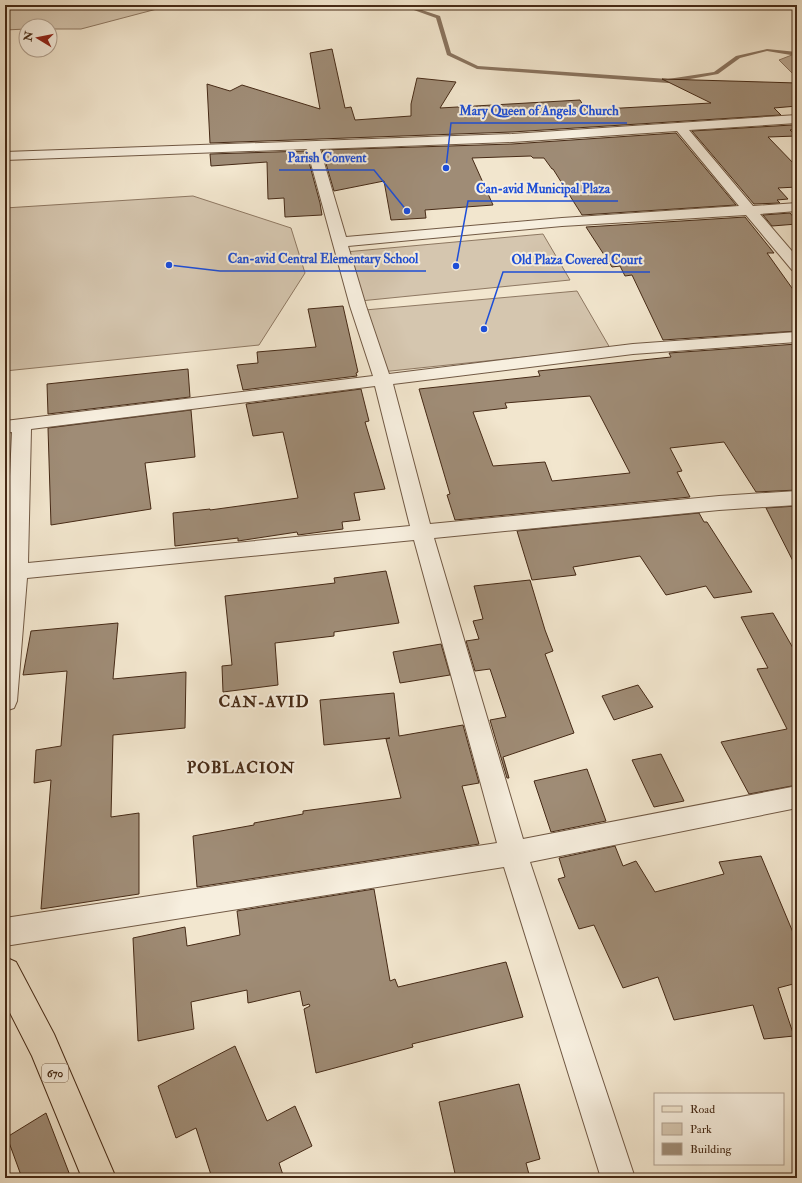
<svg xmlns="http://www.w3.org/2000/svg" width="802" height="1183" font-family="'IM FELL Double Pica',serif">
<style>
.green{fill:#d5c6af;stroke:#8e7862}
.water{fill:#b8a68f;stroke:#8a745f}
.lines{fill:none;stroke-linecap:round;stroke-linejoin:round}
.stream{fill:#8a745f;fill-rule:evenodd}
.building{fill:#9f8c76;stroke:#462a16;fill-rule:evenodd}
.street-casing{stroke:#715944;stroke-width:2}
.primary-casing{stroke:#462a16;stroke-width:2}
.street{fill:#f7efdf;fill-rule:evenodd}
.primary{fill:#f2e6ce;fill-rule:evenodd}
.labels{text-anchor:middle;stroke-width:4;stroke-linejoin:round;paint-order:stroke}
.shield{fill:#f7efdf;stroke:#7b6552;stroke-width:1}
.shield-label{font-size:11px;font-weight:bold;fill:#462a16}
.district-label{font-size:16px;font-weight:bold;letter-spacing:1px;fill:#462a16;stroke:#f7efdf}
.leader{fill:none;stroke:#1d4ed8;stroke-width:1.5}
.callout-dot{fill:#1d4ed8;stroke:#f7efdf;stroke-width:1.5}
.callout-label{font-size:13px;text-anchor:middle;font-weight:bold;fill:#1d4ed8;stroke:#f7efdf;stroke-width:4;stroke-linejoin:round;paint-order:stroke}
</style>
<rect width="100%" height="100%" fill="#f2e6ce"/>
<filter id="stains"><feTurbulence type="fractalNoise" baseFrequency=".005" numOctaves="4"/><feColorMatrix values="0 0 0 0 .2 0 0 0 0 .09 0 0 0 0 .02 0 0 0 .5 -.17"/></filter>
<radialGradient id="worn" r=".72"><stop offset=".6" stop-color="#630" stop-opacity="0"/><stop offset="1" stop-color="#630" stop-opacity=".3"/></radialGradient>
<path class="green" d="M5,5h167l-91,24h-31v-3h-24v3l-21,1v-20l2,-1 -2,-1z
M193,196l98,32 14,45 -46,72 -254,26v-163z
M543,234l27,46 -210,21 -15,-49z
M577,291l33,57 -229,24 -16,-62z"/>
<path class="water" d="M797,53v25l-18,-18z"/>
<g class="lines">
<path class="stream" d="M400,5h7l33,11 11,37 27,13 190,13 46,-7 22,-16 31,-7 30,3v4l-30,-5 -27,7 -22,16 -50,9 -191,-14 -30,-14 -11,-37z"/>
</g>
<path class="building" d="M332,49l13,59 6,-1 4,13 56,-4v-12l6,-26 39,4 -16,26 140,-8 6,10 125,-7 -49,-24 135,4v23l-23,2 7,7 -269,17 -302,11 -3,-59 23,7 12,-6 78,24 -10,-56z
M792,125l5,4 -7,1 7,6 -29,1 29,30v20l-19,1 10,11 -11,1 3,3 -26,1 -62,-73z
M676,133l60,72 -154,10 -29,-46h-1l-8,-11h-11l-2,-2 -59,2 21,47 -68,5 1,8 -35,2 -7,-39 -50,10 -12,-41 190,-6z
M306,151l14,52 2,12 -37,2 -1,-19 -16,1 -1,-37 -56,4 -1,-12z
M790,213l7,8v3l-25,2 -9,-11z
M745,217l29,36h-7l30,42v36l-134,9 -31,-65 -7,1 -5,-10 -8,1 -26,-40z
M343,306l15,66 -2,1 1,3 -114,14 -6,-25 21,-2 -1,-11 59,-5 -8,-38z
M797,344v146l-41,2 -32,-50 -54,6 12,23 -5,1 13,25 -235,23 -8,-25 3,-1 -31,-105 121,-13 -2,-5 133,-14 -2,-4zM590,396l40,77 -78,8 -7,-19 -52,4 -20,-54 34,-4 -2,-5z
M188,369l2,28 -142,17 -1,-30z
M361,389l8,32 -4,1 20,67 -31,4 6,27 -18,2 1,7 -45,6 -1,-3 -59,9v-3l-63,8 -2,-33 37,-4v1l88,-12 -15,-66 -30,4 -7,-32z
M191,410l4,47 -50,6 6,46 -100,16 -3,-97z
M797,506v63l-31,-61z
M699,513l5,9h3l45,70 -38,6 -8,-12 -40,9 -26,-39 -67,11 3,8 -44,5 -15,-49z
M386,571l13,52 -65,9v4l-59,7 3,42 -55,7 -1,-26 10,-1 -7,-69 110,-13 -1,-5z
M530,580l15,50 8,21 -8,3 29,79 -71,24 6,21h-2l-17,-58 16,-3 -16,-48 -15,2 -9,-30 13,-2 -6,-18 10,-2 -9,-33z
M773,613l24,42v130l-48,9 -28,-52 66,-13 -30,-60 11,-1 -27,-51z
M118,623l-5,56 73,-7 -1,56 -72,7 -2,82 28,-4v81l-98,15 10,-129 -17,3 2,-33 25,-4 6,-75 -44,4 8,-44z
M441,644l9,31 -50,8 -7,-31z
M638,685l15,22 -39,13 -12,-24z
M394,693l5,43 64,-11 16,58 -17,3 17,58 -282,43 -4,-51 61,-11v-2l49,-9v-3l98,-13 -15,-59 4,-1 -66,7 -4,-45z
M661,754l23,47 -30,6 -22,-47z
M587,769l19,52 -55,11 -17,-51z
M615,846l8,20 13,-5 19,31 69,-18 -5,-12 42,-6 36,86v41l-19,5 16,48 -30,3 -11,-34 -79,15 -16,-43 -35,11 -29,-63 -15,4 -21,-50 7,-2 -6,-19z
M374,889l16,92 5,-2 3,8 108,-25 17,55 -111,27 1,3 -97,26 -12,-64 6,-3 -1,-2 -6,2 -3,-15 -52,12 -1,-13 -56,12 3,27 -56,12 -5,-103 52,-11 2,19 53,-11 -3,-24z
M235,1046l32,75 28,-15 17,40 -33,17 5,15h-72l-16,-50 -20,10 -18,-52z
M519,1084l21,75 -14,4 4,15h-74l-17,-76z
M46,1113l25,65h-49l-15,-41z"/>
<g class="lines">
<g class="street-casing">
<path id="street" d="M797,115v8l-108,7 64,76 44,-3v8l-37,3 37,43v15l-5,-2 -46,-55 -184,11 -214,20 18,60 23,68 244,-30 164,-12v10l-164,12 -240,30 37,140 289,-28 78,-5v14l-78,5 -285,28 89,301 274,-53v22l-267,54 105,316h-34l-97,-311 -499,79v-28l492,-75 -83,-303 -387,38 -10,123 -3,7 -9,3v-146h1l6,-133 -7,1v-12l368,-45 -23,-70 -43,-157 -302,11v-8l507,-18zM677,131l62,75 -177,12 -216,19 -26,-88 192,-7zM375,386l35,140 -382,37 3,-134z"/>
</g>
<g class="primary-casing">
<path id="primary" d="M5,957l11,5 38,72 62,144h-34l-50,-122 -27,-53z"/>
</g>
<use href="#street" class="street"/>
<use href="#primary" class="primary"/>
</g>
<g class="labels">
<rect class="shield" x="42" y="1064" width="26" height="18" rx="3"/>
<g class="shield-label">
<text x="55" y="1077">670</text>
</g>
<g class="district-label">
<text x="264" y="707">CAN-AVID</text>
<text x="241" y="773">POBLACION</text>
</g>
</g>
<path class="leader" d="M446 168L451 123H627M407 211L374 170H279M456 266L468 201H618M169 265L220 271H426M484 329L503 272H650"/>
<g class="callout-dot">
<circle cx="446" cy="168" r="4"/>
<circle cx="407" cy="211" r="4"/>
<circle cx="456" cy="266" r="4"/>
<circle cx="169" cy="265" r="4"/>
<circle cx="484" cy="329" r="4"/>
</g>
<g class="callout-label">
<text x="539" y="115">Mary Queen of Angels Church</text>
<text x="327" y="162">Parish Convent</text>
<text x="543" y="193">Can-avid Municipal Plaza</text>
<text x="323" y="263">Can-avid Central Elementary School</text>
<text x="577" y="264">Old Plaza Covered Court</text>
</g>
<rect width="802" height="1183" fill="none" stroke="#f2e6ce" stroke-width="20"/>
<rect x="6" y="6" width="790" height="1171" fill="none" stroke="#462a16" stroke-width="2"/>
<rect x="10" y="10" width="782" height="1163" fill="none" stroke="#462a16"/>
<rect x="654" y="1093" width="130" height="72" fill="#f7efdf" stroke="#b0a08f"/>
<rect x="662" y="1106" width="20" height="6" fill="#f2e6ce" stroke="#b0a08f"/>
<text x="690" y="1113" font-size="12" fill="#462a16">Road</text>
<rect x="662" y="1123" width="20" height="12" fill="#d5c6af" stroke="#b0a08f"/>
<text x="690" y="1133" font-size="12" fill="#462a16">Park</text>
<rect x="662" y="1143" width="20" height="12" fill="#9f8c76" stroke="#b0a08f"/>
<text x="690" y="1153" font-size="12" fill="#462a16">Building</text>
<g transform="translate(38 38) rotate(280)"><circle r="19" fill="#f7efdf" stroke="#b0a08f"/>
<path d="M0-3L7 15L0 10L-7 15Z" fill="#8f2418"/>
<text y="-6" font-size="11" font-weight="bold" text-anchor="middle" fill="#462a16">N</text>
</g>
<rect width="100%" height="100%" filter="url(#stains)"/>
<rect width="100%" height="100%" fill="url(#worn)"/>
</svg>
